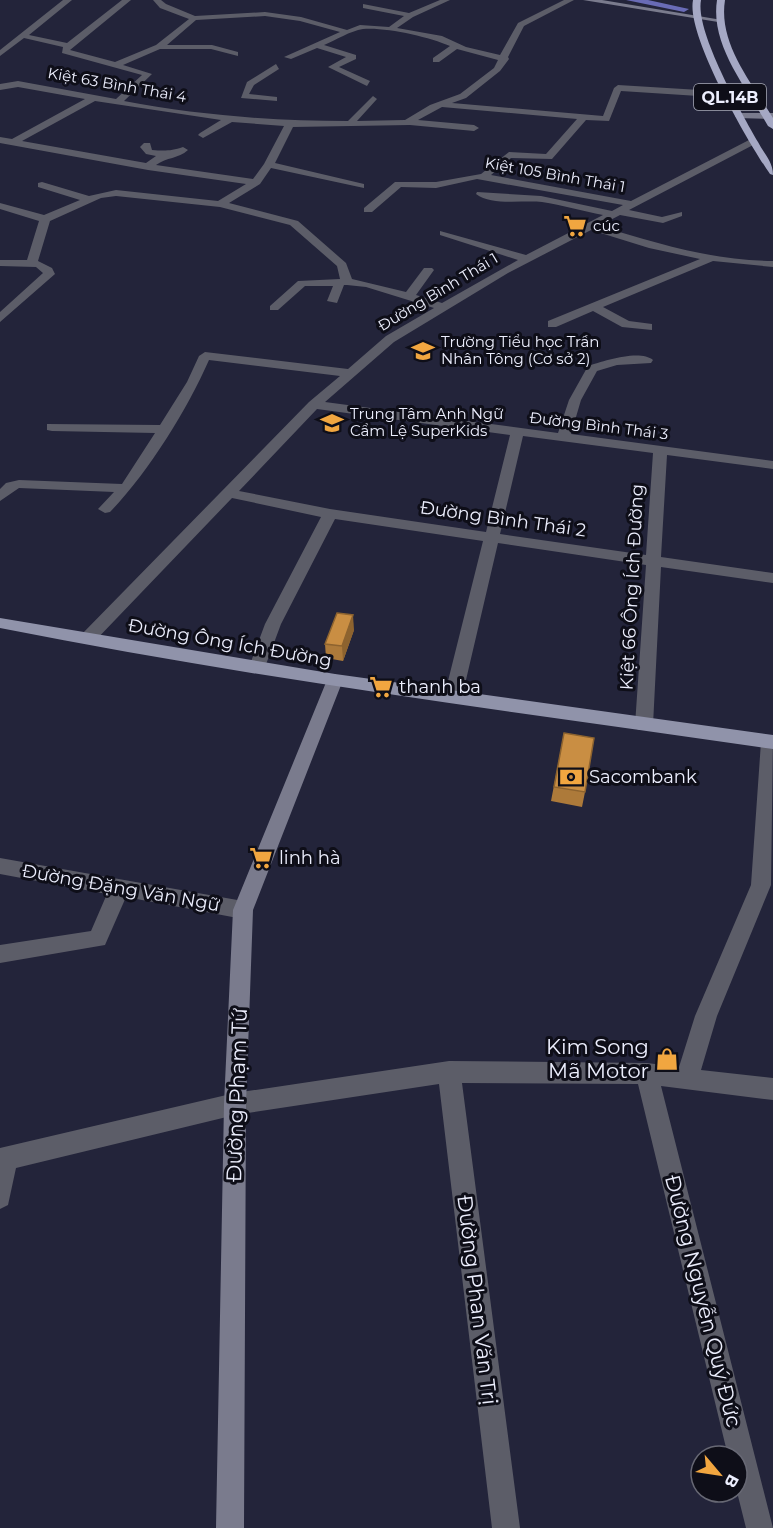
<svg xmlns="http://www.w3.org/2000/svg" width="773" height="1528" font-family="Montserrat,sans-serif">
<style>
.lines{fill:none;stroke-linecap:round;stroke-linejoin:round}
.canal{fill:#696bb6;fill-rule:evenodd}
.street{fill:#5c5d68;fill-rule:evenodd}
.secondary{fill:#7a7b8d;fill-rule:evenodd}
.primary{fill:#9093aa;fill-rule:evenodd}
.highway{fill:#a5a8c4;fill-rule:evenodd}
.wall{fill:#ad7a3a}
.shaded-wall{fill:#8d632f}
.building{fill:#c98e43;stroke:#8d632f;stroke-width:1.5}
.labels{text-anchor:middle;stroke-width:6;stroke-linejoin:round;paint-order:stroke}
.far-street-label{font-size:15px;fill:#eceefd;stroke:#0e0e18}
.far-poi-label{font-size:15px;fill:#eceefd;stroke:#0e0e18;text-anchor:start}
.shield{fill:#0e0e18;stroke:#a9abb8;stroke-width:1.5}
.shield-label{font-size:16px;font-weight:bold;fill:#eceefd}
.street-label{font-size:18px;fill:#eceefd;stroke:#0e0e18}
.poi-label{font-size:18px;fill:#eceefd;stroke:#0e0e18;text-anchor:start}
.near-poi-label{font-size:21px;fill:#eceefd;stroke:#0e0e18;text-anchor:end}
.near-street-label{font-size:21px;fill:#eceefd;stroke:#0e0e18}
</style>
<rect width="100%" height="100%" fill="#23243a"/>
<g class="lines">
<path class="canal" d="M626,0h22l41,9 -5,3z"/>
<path class="street" d="M63,0h9l-43,35 38,8 55,-43h9l-61,50 45,12 41,-17 33,-26 -29,-11 -7,-8h8l5,4 29,12 70,-4 36,5 46,13 13,-5 29,2 15,-11 -41,-8v-4l46,9 31,-13h10l-37,17 -16,11 45,8 24,11 34,8 18,-32 46,-23h10l-50,26 -16,31 1,2 -9,12 -34,27 -14,5 151,13 11,-28 4,-3 98,6 19,8v4l-21,-6 -93,-6 -12,30 -23,-1 -34,39 -41,-1 -20,17 140,26 118,-61h6v4l-126,66 33,7 20,-5v4l-19,7 -43,-8 -21,11c57,17 115,35 174,35v6l-60,-6 -110,46 26,14 23,3v6l-30,-3 -29,-16 -37,16h-8v-6l152,-62 -51,-11 -58,-18 -83,43 -114,69 -69,60 233,31 11,-33 19,-34c15,-5 52,-17 65,-6l-2,3 -34,2 -20,6 -16,29 -10,34 202,27v8l-106,-14 -6,102 112,16v10l-112,-16 -8,158 -3,5h-12l-3,-5 11,-160 -148,-22 -36,154 -9,6 -9,-6 39,-156 -148,-22 -54,105 -16,43 -8,6 -6,-2 -2,-4 16,-43 56,-107 -89,-19 -139,145h-12l-2,-4 2,-4 228,-233 31,-26 -131,-16c-22,50 -61,113 -99,152l-5,1 -7,-4 16,-17 -95,-4 -19,13v-12l6,-6 13,-3 103,4 33,-51 -103,-2 -5,-1v-6l113,1 27,-43 12,-26 6,-4 143,17 38,-33 48,-28 -68,-21 -19,-2h-3l-7,18 -10,-2 6,-15h-28l-27,24h-8v-4l28,-25 42,-2 -3,-13 -47,-41 -70,-18 -104,-11 -15,2 -51,23 -12,40 14,7 3,6 -55,48v-10l43,-39 -7,-6 -36,-1v-6h27l12,-39 -39,-12v-6l44,12 36,-15 -42,-13v-4l4,-1 47,14 27,-6 102,11 28,-17 -98,-14 -148,-27v-6l12,2 73,-40 -67,-12 -18,3v-6l18,-3 98,18 26,-24 -80,-22 1,-6 -39,-9 -24,18v-6zM265,16l35,5 40,11 -56,25 7,2 26,-11 29,9 -18,10 39,19 3,-5 -31,-14 17,-8v-4l-32,-10c12,-5 26,-14 39,-16 23,-2 66,8 87,17l-17,12v4h6l18,-13 41,11 -4,8 -34,26 -30,11 -25,15 -48,1 20,-22 -4,-3 -25,25c-76,0 -150,-6 -224,-20l28,-27 -29,-9 37,-16h51l27,7v-4l-26,-7h-45l29,-25zM95,101l126,19 -21,13 -2,2 5,3 29,-16 52,4 -20,38 -11,15 -97,-14c11,-8 22,-6 32,-15l-5,-3c-12,4 -18,4 -31,3l-2,-7h-6l-4,4 6,7 10,2 -10,7 -124,-22zM442,107l135,12 -31,35 -37,-2 -28,22 -45,8h-41l-31,26v4h8l29,-25 35,1 41,-9 146,26 -11,6 -71,-15 -64,-4 -1,2c16,12 46,6 66,8 20,3 41,9 61,13l-77,40 -86,-24v4l78,25 -76,43 -26,-8 18,-25 -2,-2h-8l-18,24 -54,-13 -6,-16 -48,-42 -69,-18 31,-19 11,-16 93,20v-4l-89,-21 18,-36 117,-2 64,6 5,-3 -5,-3 -56,-5zM317,409l193,26 -24,97 -156,-23 -91,-18zM523,436l130,17 -7,102 -146,-21z
M276,64l3,5 -25,16 -5,9 28,3v4l-36,-3 6,-16z
M770,735l3,1 -2,149 -54,131 -16,54 72,8v22l-112,-14 112,442h-27l-9,-36v-36h-9l-90,-372 -176,-1 58,445h-28l-53,-444 -204,31 -219,53 -8,37 -8,4v-61l235,-55 214,-32 198,2 32,4 16,-51 56,-131 10,-143 3,-5z
M0,858l243,43 7,3 3,6 -3,6 -7,3 -117,-22 -21,48 -105,18v-18l91,-14 16,-37 -107,-20z"/>
<path class="secondary" d="M583,0h19l120,20 -4,2z
M740,113h33v6l-36,-1 -2,-2z
M335,674l8,6 -90,230 -7,194 -2,424h-28l8,-424 9,-194 94,-230z"/>
<path class="primary" d="M0,618l335,56 438,61v14c-258,-37 -517,-70 -773,-121z"/>
<path class="highway" d="M693,0h8c-6,31 40,112 57,142 6,12 15,19 15,33l-3,-1c-22,-32 -84,-139 -77,-174z
M717,0h8c-7,44 27,83 48,118v11l-5,-3c-21,-38 -58,-80 -51,-126z"/>
</g>
<path class="wall" d="M354,630l-11,31 -17,-3 -1,-14z
M564,733l21,59 -3,15 -31,-6z"/>
<path class="shaded-wall" d="M353,615l1,15 -11,31 -1,-15z"/>
<path class="building" d="M337,613l16,2 -11,31 -17,-2z
M564,733l30,5 -9,54 -31,-5z"/>
<defs>
<g id="supermarket-bare" transform="scale(1.8)"><path d="M-6-5.5h2.5l.6 2H6L4.5 2H-2.5L-4.4-4H-6ZM-1.5 3.2a1.3 1.3 0 1 0 .1 0ZM3 3.2a1.3 1.3 0 1 0 .1 0Z" fill="#f1a640" stroke="#0e0e18" stroke-width="2.5" paint-order="stroke"/></g>
<g id="school-bare" transform="scale(1.8)"><path d="M0-5L7-2L0 1L-7-2ZM-4 1L0 2.5L4 1V4Q0 6-4 4Z" fill="#f1a640" stroke="#0e0e18" stroke-width="2.5" paint-order="stroke"/></g>
<g id="bank-bare" transform="scale(1.8)"><path d="M-6-4H6V4H-6ZM0-2.3a2.3 2.3 0 1 0 0 4.6a2.3 2.3 0 1 0 0-4.6Z" fill="#f1a640" stroke="#0e0e18" stroke-width="2.5" paint-order="stroke"/></g>
<g id="shop-bare" transform="scale(1.8)"><path d="M-5-2.5h2.3a2.7 3.5 0 0 1 5.4 0H5L5.5 6h-11ZM-1.5-2.5h3a1.5 2.3 0 0 0-3 0Z" fill="#f1a640" stroke="#0e0e18" stroke-width="2.5" paint-order="stroke"/></g>
</defs>
<g fill-rule="evenodd">
<use href="#supermarket-bare" x="575" y="226"/>
<use href="#school-bare" x="423" y="351"/>
<use href="#school-bare" x="332" y="423"/>
<use href="#supermarket-bare" x="381" y="687"/>
<use href="#bank-bare" x="571" y="777"/>
<use href="#supermarket-bare" x="261" y="858"/>
<use href="#shop-bare" x="667" y="1059"/>
</g>
<g class="labels">
<g class="far-street-label">
<text transform="translate(117 85) rotate(10)" y="5">Kiệt 63 Bình Thái 4</text>
<text transform="translate(555 175) rotate(10)" y="5">Kiệt 105 Bình Thái 1</text>
<text transform="translate(438 292) rotate(-31)" y="5">Đường Bình Thái 1</text>
<text transform="translate(599 426) rotate(7)" y="5">Đường Bình Thái 3</text>
</g>
<g class="far-poi-label">
<text x="593" y="231">cúc</text>
<text x="441" y="347">Trường Tiểu học Trần<tspan x="441" dy="17">Nhân Tông (Cơ sở 2)</tspan></text>
<text x="350" y="419">Trung Tâm Anh Ngữ<tspan x="350" dy="17">Cẩm Lệ SuperKids</tspan></text>
</g>
<rect class="shield" x="694" y="84" width="72" height="26" rx="4.5"/>
<g class="shield-label">
<text x="730" y="103">QL.14B</text>
</g>
<g class="street-label">
<text transform="translate(503 519) rotate(8)" y="6">Đường Bình Thái 2</text>
<text transform="translate(632 587) rotate(-87)" y="6">Kiệt 66 Ông Ích Đường</text>
<text transform="translate(230 643) rotate(10)" y="6">Đường Ông Ích Đường</text>
<text transform="translate(121 888) rotate(10)" y="6">Đường Đặng Văn Ngữ</text>
</g>
<g class="poi-label">
<text x="399" y="693">thanh ba</text>
<text x="589" y="783">Sacombank</text>
<text x="279" y="864">linh hà</text>
</g>
<g class="near-poi-label">
<text x="649" y="1054">Kim Song<tspan x="649" dy="24">Mã Motor</tspan></text>
</g>
<g class="near-street-label">
<text transform="translate(237 1095) rotate(-88)" y="7">Đường Phạm Tứ</text>
<text transform="translate(477 1300) rotate(83)" y="7">Đường Phan Văn Trị</text>
<text transform="translate(703 1301) rotate(76)" y="7">Đường Nguyễn Quý Đức</text>
</g>
</g>
<g transform="translate(719 1474) rotate(119)"><circle r="28" fill="#0e0e18" stroke="#676874" stroke-width="1.5"/>
<path d="M0-4.5L10 22L0 15L-10 22Z" fill="#f1a640"/>
<text y="-9" font-size="16" font-weight="bold" text-anchor="middle" fill="#eceefd">B</text>
</g>
</svg>
